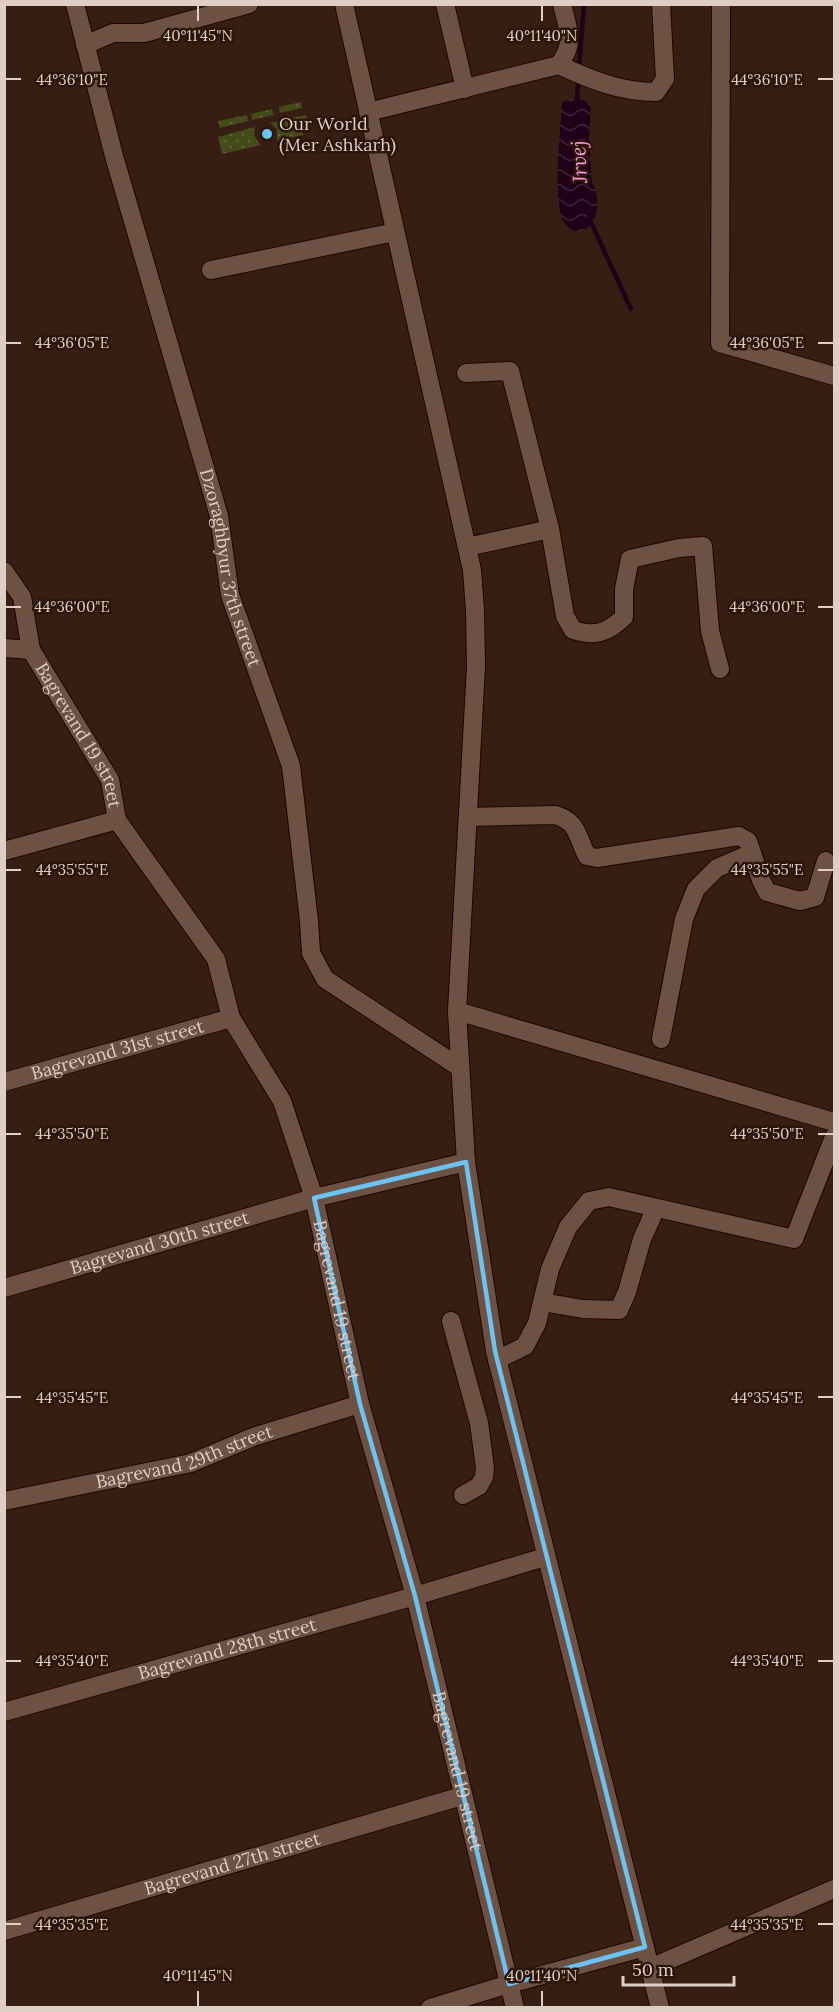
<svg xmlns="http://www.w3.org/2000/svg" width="839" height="2012" font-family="Lora,serif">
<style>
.grass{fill:url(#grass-dots)}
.water{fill:url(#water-waves)}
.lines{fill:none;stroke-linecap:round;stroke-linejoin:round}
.stream{stroke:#21001a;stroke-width:4.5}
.minor-casing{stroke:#1d0701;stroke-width:20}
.minor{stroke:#6d5143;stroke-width:18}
.marked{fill:none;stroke:#6bc3f2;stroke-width:4.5;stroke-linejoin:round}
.ticks{fill:none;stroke:#decec6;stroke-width:2}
.poi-dot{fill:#6bc3f2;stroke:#2c1509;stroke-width:2}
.labels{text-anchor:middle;stroke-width:5;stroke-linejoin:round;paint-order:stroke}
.poi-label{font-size:18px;fill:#decec6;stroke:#2c1509;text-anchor:start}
.street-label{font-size:18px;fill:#decec6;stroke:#2c1509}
.water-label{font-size:20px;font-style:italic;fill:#fe99e3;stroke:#2c1509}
.ticks-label{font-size:15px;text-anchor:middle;fill:#decec6;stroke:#2c1509;stroke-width:5;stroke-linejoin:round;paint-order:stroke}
</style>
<defs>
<pattern id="grass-dots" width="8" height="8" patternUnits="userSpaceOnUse" patternTransform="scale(1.5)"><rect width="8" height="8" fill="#444a1a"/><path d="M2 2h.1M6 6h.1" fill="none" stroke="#5f633a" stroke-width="1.8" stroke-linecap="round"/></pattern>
<pattern id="water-waves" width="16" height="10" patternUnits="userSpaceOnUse" patternTransform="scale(1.5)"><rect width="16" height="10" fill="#21001a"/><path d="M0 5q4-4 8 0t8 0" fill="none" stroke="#41243a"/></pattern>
</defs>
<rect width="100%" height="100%" fill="#361e12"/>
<path class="grass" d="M301,102l1,6 -22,5 -1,-6z
M272,109l2,6 -22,5 -1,-6z
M247,115l1,6 -28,7 -2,-7z
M306,115l1,4 -7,2 3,14 -26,6v-12l-7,-6z
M255,127l-1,9 7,9 -39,9 -4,-17z"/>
<path class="water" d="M570,100h14l7,8 -2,32 3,42c5,9 7,22 4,32 -3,13 -19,25 -30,11 -15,-20 -5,-96 -4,-123z"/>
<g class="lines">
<path class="stream" d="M579,68l5,-64
M577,106l1,-27
M589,218l42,91"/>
<g class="minor-casing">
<g id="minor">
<path id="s1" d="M75,4l39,152 105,360 11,79 61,171 18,155 2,32 14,26 134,88"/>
<path d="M344,4l128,566 3,40 1,57 -19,344 9,151 29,189 165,657"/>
<path d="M445,4l20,85"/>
<path d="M721,4l-1,339 114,33"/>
<path d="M85,45l28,-12h31l105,-29"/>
<path d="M559,65c32,15 62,27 97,27l9,-13 -4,-75"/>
<path d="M368,112l191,-47c17,-24 9,-34 3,-61"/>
<path d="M211,270l184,-38"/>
<path d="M466,373l44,-2 40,158"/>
<path d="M467,547l83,-18 15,87 8,14c22,7 34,3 51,-13v-28l6,-30 49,-11 24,-2 7,85 10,38"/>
<path id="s2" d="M4,571l18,26 9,53 79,130 7,40 99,139 15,59 51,83 32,97 46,206 55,192 100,412"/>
<path d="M4,648l27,2"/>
<path d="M468,817l87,-2c23,6 22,22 32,41l10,2 142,-22 9,5 13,39 6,12 33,9 15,-4 11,-36"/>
<path d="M4,851l113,-31"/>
<path d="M457,1011l377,111"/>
<path d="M661,1039l23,-120 12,-30 21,-21 35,-15"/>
<path id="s3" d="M4,1082l227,-64"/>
<path id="s4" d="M4,1288l310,-90 152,-36"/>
<path d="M542,1302l41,7 36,1 8,-18 15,-53 14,-31"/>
<path d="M451,1321l28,102 6,45 -1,9 -5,9 -16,9"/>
<path d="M497,1360l28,-14 12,-23 13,-54 18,-42 21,-26 20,-4 185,42 40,-102"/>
<path id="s5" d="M4,1501l187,-38 62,-26 107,-33"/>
<path id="s6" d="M4,1712l411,-116 130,-39"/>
<path id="s7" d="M4,1931l458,-135"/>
<path d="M650,1968l184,-79"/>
<path d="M430,2008l79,-24 136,-37"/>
</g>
</g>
<use href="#minor" class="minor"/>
</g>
<path class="marked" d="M466,1162l29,189 150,596 -136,37 -94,-388 -55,-192 -46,-206z"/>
<path class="ticks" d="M198,6v15M542,6v15M6,79h15M818,79h15M6,343h15M818,343h15M6,607h15M818,607h15M6,870h15M818,870h15M6,1134h15M818,1134h15M6,1397h15M818,1397h15M6,1661h15M818,1661h15M6,1924h15M818,1924h15M198,1991v15M542,1991v15"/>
<circle class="poi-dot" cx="267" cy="134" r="6"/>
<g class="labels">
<g class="poi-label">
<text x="279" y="130">Our World<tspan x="279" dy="21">(Mer Ashkarh)</tspan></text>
</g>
<g class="street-label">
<text dy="6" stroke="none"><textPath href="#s1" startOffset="585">Dzoraghbyur 37th street</textPath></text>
<text dy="6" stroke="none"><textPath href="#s2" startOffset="184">Bagrevand 19 street</textPath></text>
<text dy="6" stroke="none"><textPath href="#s3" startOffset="118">Bagrevand 31st street</textPath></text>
<text dy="6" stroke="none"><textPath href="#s4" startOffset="162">Bagrevand 30th street</textPath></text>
<text dy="6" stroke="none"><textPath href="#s2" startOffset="814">Bagrevand 19 street</textPath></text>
<text dy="6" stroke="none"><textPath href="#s5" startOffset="186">Bagrevand 29th street</textPath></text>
<text dy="6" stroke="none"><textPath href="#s6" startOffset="232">Bagrevand 28th street</textPath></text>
<text dy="6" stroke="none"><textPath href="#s2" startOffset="1300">Bagrevand 19 street</textPath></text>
<text dy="6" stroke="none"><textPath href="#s7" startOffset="238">Bagrevand 27th street</textPath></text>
</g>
<g class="water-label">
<text transform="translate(579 162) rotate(-93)" y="7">Jrvej</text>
</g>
</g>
<g class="ticks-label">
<text x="198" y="41">40°11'45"N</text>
<text x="542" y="41">40°11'40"N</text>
<text x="767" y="85">44°36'10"E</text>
<text x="72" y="85">44°36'10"E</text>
<text x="767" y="348">44°36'05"E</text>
<text x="72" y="348">44°36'05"E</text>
<text x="767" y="612">44°36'00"E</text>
<text x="72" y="612">44°36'00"E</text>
<text x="72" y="875">44°35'55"E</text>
<text x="767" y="875">44°35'55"E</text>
<text x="767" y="1139">44°35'50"E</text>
<text x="72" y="1139">44°35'50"E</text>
<text x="72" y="1403">44°35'45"E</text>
<text x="767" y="1403">44°35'45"E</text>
<text x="767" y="1666">44°35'40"E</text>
<text x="72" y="1666">44°35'40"E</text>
<text x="72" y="1930">44°35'35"E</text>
<text x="767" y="1930">44°35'35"E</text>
<text x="198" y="1981">40°11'45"N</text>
<text x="542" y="1981">40°11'40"N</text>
</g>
<rect width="839" height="2012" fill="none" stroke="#decec6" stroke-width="12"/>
<path d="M623 1976v9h111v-9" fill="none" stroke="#decec6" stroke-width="3"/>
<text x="632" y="1976" font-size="18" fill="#decec6" stroke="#2c1509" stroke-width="4.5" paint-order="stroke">50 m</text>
</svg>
